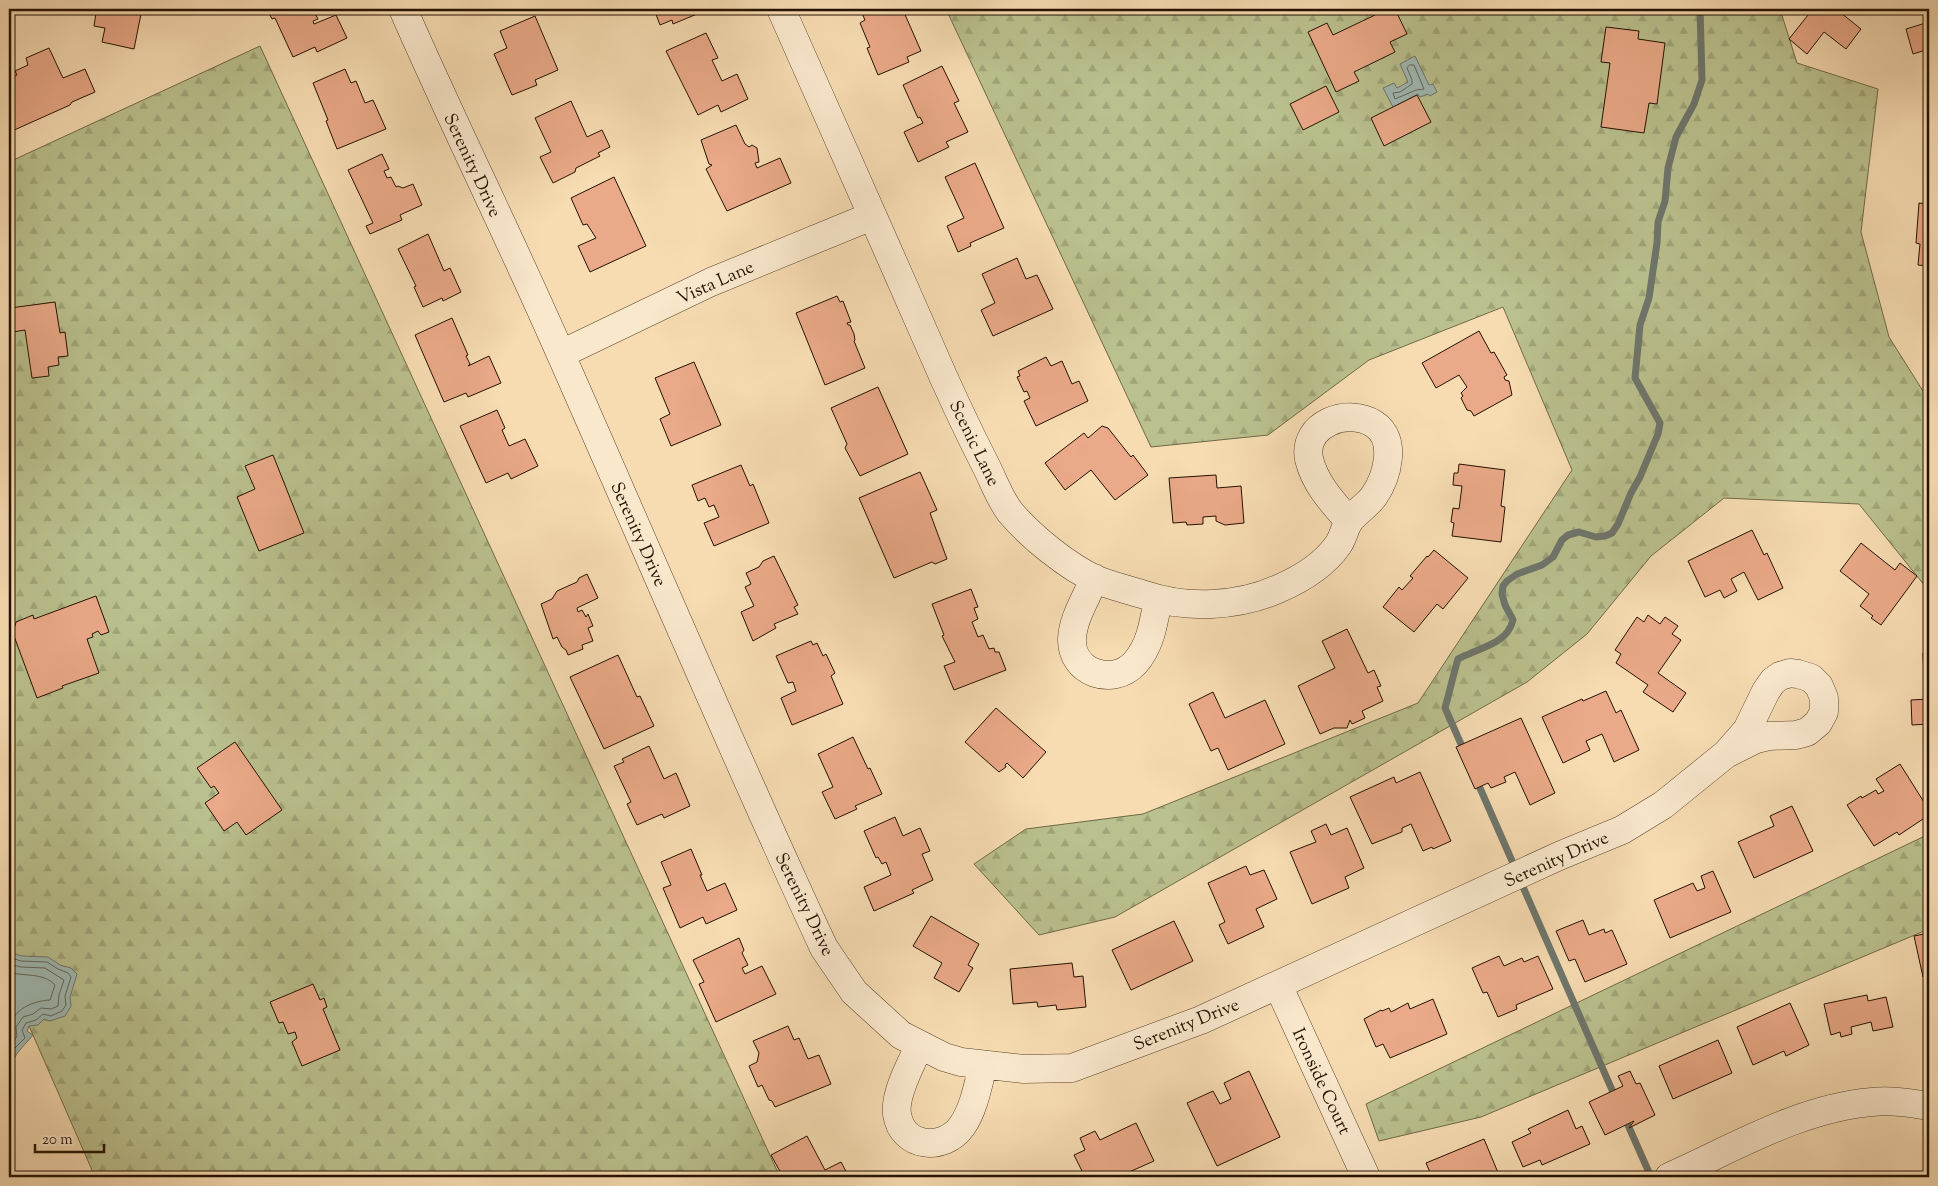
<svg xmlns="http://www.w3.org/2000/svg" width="1938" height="1186" font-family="'Sorts Mill Goudy',serif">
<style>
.forest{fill:url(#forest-firs);stroke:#706947}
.water{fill:#9fbab4;stroke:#6e766c}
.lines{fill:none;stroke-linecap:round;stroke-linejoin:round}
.shore{stroke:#62665a;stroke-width:1}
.stream{stroke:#6e766c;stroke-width:7}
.building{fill:#eaa988;stroke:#251100}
.minor-casing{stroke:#5a442c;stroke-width:29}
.minor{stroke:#fae8cd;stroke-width:28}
.labels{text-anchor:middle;stroke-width:4;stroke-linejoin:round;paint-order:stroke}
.street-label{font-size:18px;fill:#251100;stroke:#fae8cd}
</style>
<defs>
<pattern id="forest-firs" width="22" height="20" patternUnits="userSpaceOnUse" patternTransform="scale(1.25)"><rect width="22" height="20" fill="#bac18e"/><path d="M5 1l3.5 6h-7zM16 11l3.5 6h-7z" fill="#a0a579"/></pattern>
</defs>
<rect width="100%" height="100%" fill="#f7dcb2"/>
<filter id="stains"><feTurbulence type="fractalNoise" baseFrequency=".004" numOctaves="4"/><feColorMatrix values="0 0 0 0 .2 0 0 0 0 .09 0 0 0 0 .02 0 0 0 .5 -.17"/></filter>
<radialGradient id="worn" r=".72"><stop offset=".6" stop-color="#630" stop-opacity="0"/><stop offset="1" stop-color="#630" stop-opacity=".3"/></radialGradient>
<path class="forest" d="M946,9h834l17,54 81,26 -17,143 28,105 34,54 6,4v196l-70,-87 -135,-6 -73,58 -64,78 -60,48 -412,235 -76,18 -65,-71 52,-35 117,-15 275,-111 154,-233 -69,-163 -134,53 -101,75 -117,12z
M260,46l520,1131h-685l-86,-197v-818z
M1929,834v95l-448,188 -102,24 -13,-37z"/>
<path class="water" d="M1415,56l14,29 4,-1 4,8 -7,4 -2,-2 -8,3 -2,-3 -25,13 -10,-19 11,-5 3,5 11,-6 -8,-18z
M9,952l13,4 26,1 12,8 11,3 6,6 -7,23 1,9 -6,10 -15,5 -6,-2 -6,6 -9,1 -2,5 6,4c-7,9 -16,16 -20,26l-4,2z"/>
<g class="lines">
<path class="shore" d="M1410,65h4l10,24 -8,1 -21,9 -2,-6 7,-1 12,-8v-4l-5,-12z
M9,957l12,4 26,1 11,7 10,4 3,4 -6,19 1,9 -4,6 -11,5 -8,-2 -7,6 -10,3 -4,7 3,8 -12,12 -4,7
M9,964l12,3 24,1 19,12 -5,15 -1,11 -7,3 -10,-1 -8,6 -10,3 -7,10 1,10 -8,8
M9,972c15,5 34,0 46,13l-5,15c-17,1 -37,9 -41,28"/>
<path class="stream" d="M1465,753l-20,-45c2,-7 12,-47 13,-49 3,-2 8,-4 11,-5 18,-8 39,-13 44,-34l-8,-15 -3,-11 1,-8 4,-5 10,-7 25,-9 11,-8 9,-17 6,-5 11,-3 17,5 9,-1 7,-3 6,-9 13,-31 9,-16 18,-43 2,-11 -25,-45 5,-53 9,-27 8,-55 1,-21 7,-21 3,-33 8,-31 18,-33 8,-24 -2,-71
M1476,779l40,91
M1520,880l96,219
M1624,1116l27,61"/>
</g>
<path class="building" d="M91,9h51l-8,40 -32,-7 3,-14 -11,-2 2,-13 -5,-2z
M267,9h46l5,10 -5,2 1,3 22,-9 11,23 -30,14 -2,-5 -22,10 -18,-39 -3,1z
M654,9h55l-36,15 -1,-4 -12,5z
M860,9l43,1 18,41 -14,6 2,5 -31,13 -11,-27 3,-1 -10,-24 5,-3z
M1372,9h23l12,25 -17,8 5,10 -41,20 5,9 -23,11 -28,-60 19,-9 6,12 42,-20z
M1810,9h26l25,20 -15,20 -22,-17 -17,22 -18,-15 23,-29z
M535,16l23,54 -23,10 2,5 -25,10 -18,-41 13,-6 -7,-17z
M1929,22v27l-16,5 -7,-25z
M1606,27l33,4 -1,8 27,4 -8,61 -8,-1 -5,30 -43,-6 9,-64 -9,-1z
M706,33l12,25 -6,2 10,21 15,-7 11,25 -27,13 -3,-7 -20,10 -32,-64z
M49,48l14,30 22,-9 10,23 -23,10 -2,3 -58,26 -3,-8v-44l8,-4 -2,-4 13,-6 -2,-7z
M942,66l17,35 -5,2 14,29 -22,10 3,5 -31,15 -14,-30 19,-9 -3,-6 -2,1 -15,-33z
M345,69l6,14 5,-2 9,22 8,-3 13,29 -49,20 -11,-28 2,-1 -15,-37z
M1326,86l13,26 -36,18 -13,-26z
M1417,95l14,27 -47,24 -13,-28z
M571,101l16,36 15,-7 8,17 -12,6 2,3 -24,12 -1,4 -22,11 -13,-26 11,-5 -16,-34z
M736,125l9,19 4,3 3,-2 5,3 2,14 -4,1 2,5 23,-10 11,25 -64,28 -21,-42 6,-4 -3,-1 -8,-24z
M382,154l7,15 -5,2 3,7 4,-1 5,10 2,-1 5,2 10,-4 9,21 -22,10 2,5 -32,14 -4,-8 7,-3 -25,-53z
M975,163l29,65 -34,15 1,3 -13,6 -11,-26 17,-8 -19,-41z
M614,177l32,69 -56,26 -12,-26 18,-8 -9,-14 -4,1 -12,-27z
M1919,203l10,1v62l-11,-1 2,-21 -4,-1z
M428,234l16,37 6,-3 11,24 -18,9 -1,-3 -19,9 -9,-20 2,-1 -18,-37z
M1017,258l9,21 11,-4 16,34 -60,27 -12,-26 14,-7 -13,-29z
M837,296l3,6 3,-1 8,21 -4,1 1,2h2l4,9 1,6 -1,1 11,27 -40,17 -29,-72z
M55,302l5,31 5,-1 3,24 -10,1 1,8 -11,2 1,9 -17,2 -7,-48 -12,2 -3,-24z
M452,318l16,37 -2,1 4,8 -2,2 21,-10 12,27 -33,14 -2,-4 -22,9 -29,-67z
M1479,331l12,22 3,-1 13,23 -3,2 1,3 4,1 3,14 -38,21 -3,-5 -4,-1 -6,-12 2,-2 -2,-3 6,-6 -8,-12 -23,13 -14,-25z
M1046,357l5,9 11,-5 10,23 7,-3 9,20 -52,25 -12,-25 6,-3 -3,-7 -3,1 -7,-15 3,-1 -2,-5z
M694,362l27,63 -50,21 -11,-27 10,-5 -15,-36z
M878,387l30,67 -48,22 -15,-28 2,-4 -16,-36z
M497,410l8,18 -3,2 7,16 16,-7 13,27 -27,13 -3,-6 -22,10 -26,-57z
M1102,426l6,2 23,29 2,-2 15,20 -33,25 -24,-30 -26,20 -20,-27 39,-30 4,5z
M273,455l31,78 -45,18 -22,-54 18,-8 -10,-23z
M1459,464l46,6 -4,36 4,1 -4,35 -49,-6 2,-13 -3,-1 2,-14 6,1 3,-23 -9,-1 1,-12h4z
M741,465l9,21 3,-2 16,39 -55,23 -10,-23 15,-6 -5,-12 -5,2 -4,-9 -7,3 -6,-16z
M920,472l17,38 -7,3 17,46 -12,5 -3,-2 -38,16 -35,-80z
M1216,475l1,13 24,-2 3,37 -19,2 -9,-4v-5l-13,1v7l-16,1 -1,-3 -13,1 -4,-45z
M1752,530l12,25 3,-2 16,35 -25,12 -14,-28 -13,7 6,12 -13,7 -4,-8 -15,7 -17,-36z
M1861,543l34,27 5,-7 17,13 -36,49 -10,-7 2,-2 -13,-10 9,-12 -29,-23z
M1434,550l34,28 -25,31 -6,-5 -23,28 -31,-25 16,-20 3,3 11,-12 -3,-2 17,-20 1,1z
M774,556l24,49 -4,2 4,7 -24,10 2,4 -23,13 -12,-29 13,-6 -9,-19 6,-3 -5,-11 13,-6 4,-6z
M587,574l11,24 -21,10 1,4 4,-2 4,7 2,-3 5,12 -5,2 5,13 -11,4 1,4 -15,6 -2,-5 -4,-3 -5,-10 -4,2 -12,-35 11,-5 5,-8 20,-9 2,-4z
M971,589l7,18 -4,1 4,11 -6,3 6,15 5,-2 6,14 5,-1 1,4h4l7,18 -52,20 -10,-24 11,-4 -13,-26 2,-1 -12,-31z
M96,596l13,36 -8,3 -3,-4 -6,3 1,3 -6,2 12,34 -37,13 1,2 -26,10 -26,-70 4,-2 1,-4 17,-7 1,4z
M1648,615l12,9 5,-7 13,9 -6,8 9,6 -23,33 28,20 -13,19 -30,-20 5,-7 -32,-22 5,-9 -6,-4 22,-33 7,5z
M1347,629l21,44 6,-3 7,16 -4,1 6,14 -21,10 3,7 -13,6 -2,-4 -3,8h-13l-14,6 -22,-48 37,-18 -13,-27z
M811,641l2,4 4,-2 6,13 3,-2 9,19 -4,3 12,28 -51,21 -11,-27 15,-7 -3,-9 -5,1 -12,-27z
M1929,652v46l-1,-15 -4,-4 -1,-26z
M618,655l19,42 3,-1 14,30 -50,23 -34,-72z
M1606,691l10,22 5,-3 18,40 -25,12 -12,-28 -16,7 4,9 -27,13 -21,-46 40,-18 1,2z
M1213,692l12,26 40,-18 20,44 -57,26 -10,-22 -7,3 -22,-47z
M1929,699v25l-17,1 -1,-25z
M996,708l50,44 -23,26 -16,-15 -2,2 1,2 -7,5 -34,-30z
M1521,718l34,75 -25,12 -15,-33 -11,5 2,5 -15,6 -3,-5 -13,6 -19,-42z
M853,737l15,32 2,-1 12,26 -27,12 2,3 -22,10 -13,-27 11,-5 -15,-33z
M235,742l47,68 -36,25 -9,-13 -13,9 -19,-28 14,-10 -5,-7 -3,2 -14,-20z
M649,746l15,33 12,-6 14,33 -26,12 -2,-4 -25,11 -10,-21 4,-2 -17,-36 10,-4 -2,-3z
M1900,764l29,46v5l-30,20 -2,-3 -23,14 -27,-41 14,-9 1,2 14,-8 2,4 6,-3 -8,-12z
M1420,772l31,69 -18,8 -1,-2 -9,4 -12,-27 -9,4v4l-30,12 -22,-47 44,-20 2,6z
M1792,806l21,45 -59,27 -16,-36 36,-16 -4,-10z
M895,817l8,19 17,-8 10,23 -8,3 11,26 -21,10 2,3 -40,18 -10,-24 27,-12 -5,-13 -4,2 -4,-7 -2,1 -12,-27z
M1326,824l5,11 16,-7 17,40 -19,9 4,11 -37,16 -22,-52 26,-10 -5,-11z
M691,849l11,26h-2l7,16 18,-8 12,27 -31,14 -3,-7 -23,11 -17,-40 8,-3 -10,-23z
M1246,866l4,9 14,-5 13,29 -21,10 8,18 -36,17 -9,-19 6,-3 -17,-39z
M1713,871l18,41 -61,26 -16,-38 39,-17 4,8 8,-3 -4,-12z
M931,916l48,28 -11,21 5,3 -14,24 -25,-14 8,-15 -29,-17z
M1583,920l6,15 15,-6 1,4 7,-3 15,34 -42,18 -10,-23 -6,2 -13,-30z
M1174,921l19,40 -62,29 -19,-40z
M1929,933v42l-6,2 -9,-41z
M739,938l5,12 -2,3 6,12 -6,3 3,6 17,-8 14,28 -60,28 -17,-38 5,-2 -11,-22z
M1499,956l5,10 18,-8 2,4 14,-6 15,33 -37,16 1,4 -19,8 -11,-25 -4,1 -11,-25z
M1072,963l2,14 9,-1 3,31 -29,3 -1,-5 -18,2 -1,-5 -24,2 -3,-35z
M313,984l7,16 4,-2 3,9 -4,2 17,41 -38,16 -10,-24 5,-4 -2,-6 -7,2 -5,-12 -4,1 -9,-21z
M1867,995l1,6 18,-4 7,30 -20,4 -2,-9 -20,5 1,7 -11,3 -1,-5 -9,3 -7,-31z
M1433,999l14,35 -57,24 -7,-14 -7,3 -12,-28 17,-9 1,1 7,-3 2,4 17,-9 2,6z
M1790,1003l19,42 -23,11 -2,-5 -31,14 -16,-38z
M788,1026l6,14 5,-2 9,21 11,-4 12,29 -56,23 -3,-6 -3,-1 -7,-15 -4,2 -9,-21 8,-4 2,-9 -6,-12z
M1718,1040l14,33 -59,26 -14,-33z
M1249,1071l31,66 -63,29 -30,-63 26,-12 7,13 11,-5 -7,-16z
M1630,1071l6,13 4,-1 15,32 -26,13 5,-7 -29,14 -16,-33 34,-16 -5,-10z
M1568,1110l8,19 6,-3 8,18 -48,21 -2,-5 -17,7 -11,-25 19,-9 -3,-4z
M1136,1123l18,38 -36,16h-33l-11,-22 11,-5 -5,-12 15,-7 5,9z
M807,1136l18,34 16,-8 8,15h-66l-12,-22z
M1484,1139l15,36 -5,2h-62l-6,-14z"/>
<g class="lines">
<g class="minor-casing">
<path id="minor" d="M403,9c51,117 108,231 159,348 87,197 171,396 262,591l30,44 47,43 43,22 17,5 63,7 48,-1 129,-48 358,-164 63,-26 41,-25 63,-51 21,-24 19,-39 7,-10 7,-5 10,-3 8,1 13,4 8,8 5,12v14l-6,11 -11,9 -11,3 -27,1 -13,3 -30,15
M781,9c49,111 99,223 148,335 18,42 37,83 58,124 7,14 13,31 23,44 20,24 58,55 87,68 15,6 32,10 48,15 41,14 93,12 133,-6 21,-9 46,-24 60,-44 5,-7 6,-15 10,-22 6,-10 19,-17 26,-27 13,-19 24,-57 0,-72 -26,-17 -72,0 -65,35 6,25 24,44 40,62
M561,354l150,-72 161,-66
M1094,578c-7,20 -21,39 -22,61 -1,34 41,48 63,24 16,-18 19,-42 23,-64
M1278,985l88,192
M920,1045c-9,18 -26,50 -23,69 5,34 47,38 65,12 12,-17 16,-41 21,-61
M1669,1177c65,-29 131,-69 203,-75 19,-2 38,1 57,4"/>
</g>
<use href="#minor" class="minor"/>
</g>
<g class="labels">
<g class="street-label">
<text transform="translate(473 165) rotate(65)" y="6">Serenity Drive</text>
<text transform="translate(715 282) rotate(-24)" y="6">Vista Lane</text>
<text transform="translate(975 443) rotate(64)" y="6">Scenic Lane</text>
<text transform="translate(639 534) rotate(66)" y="6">Serenity Drive</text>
<text transform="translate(1556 859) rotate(-24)" y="6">Serenity Drive</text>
<text transform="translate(805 904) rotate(64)" y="6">Serenity Drive</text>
<text transform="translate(1186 1024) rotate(-22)" y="6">Serenity Drive</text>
<text transform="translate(1322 1081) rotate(65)" y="6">Ironside Court</text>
</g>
</g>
<rect width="1938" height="1186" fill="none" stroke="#f7dcb2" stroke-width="30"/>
<rect x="10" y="10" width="1918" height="1166" fill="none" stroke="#251100" stroke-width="2.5"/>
<rect x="15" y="15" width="1908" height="1156" fill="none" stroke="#251100"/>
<path d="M35 1144v8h69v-8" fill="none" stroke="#251100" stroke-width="2.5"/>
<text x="42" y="1144" font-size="15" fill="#251100" stroke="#fae8cd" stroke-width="4" paint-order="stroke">20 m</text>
<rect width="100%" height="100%" filter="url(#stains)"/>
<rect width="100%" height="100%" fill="url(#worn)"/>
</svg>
